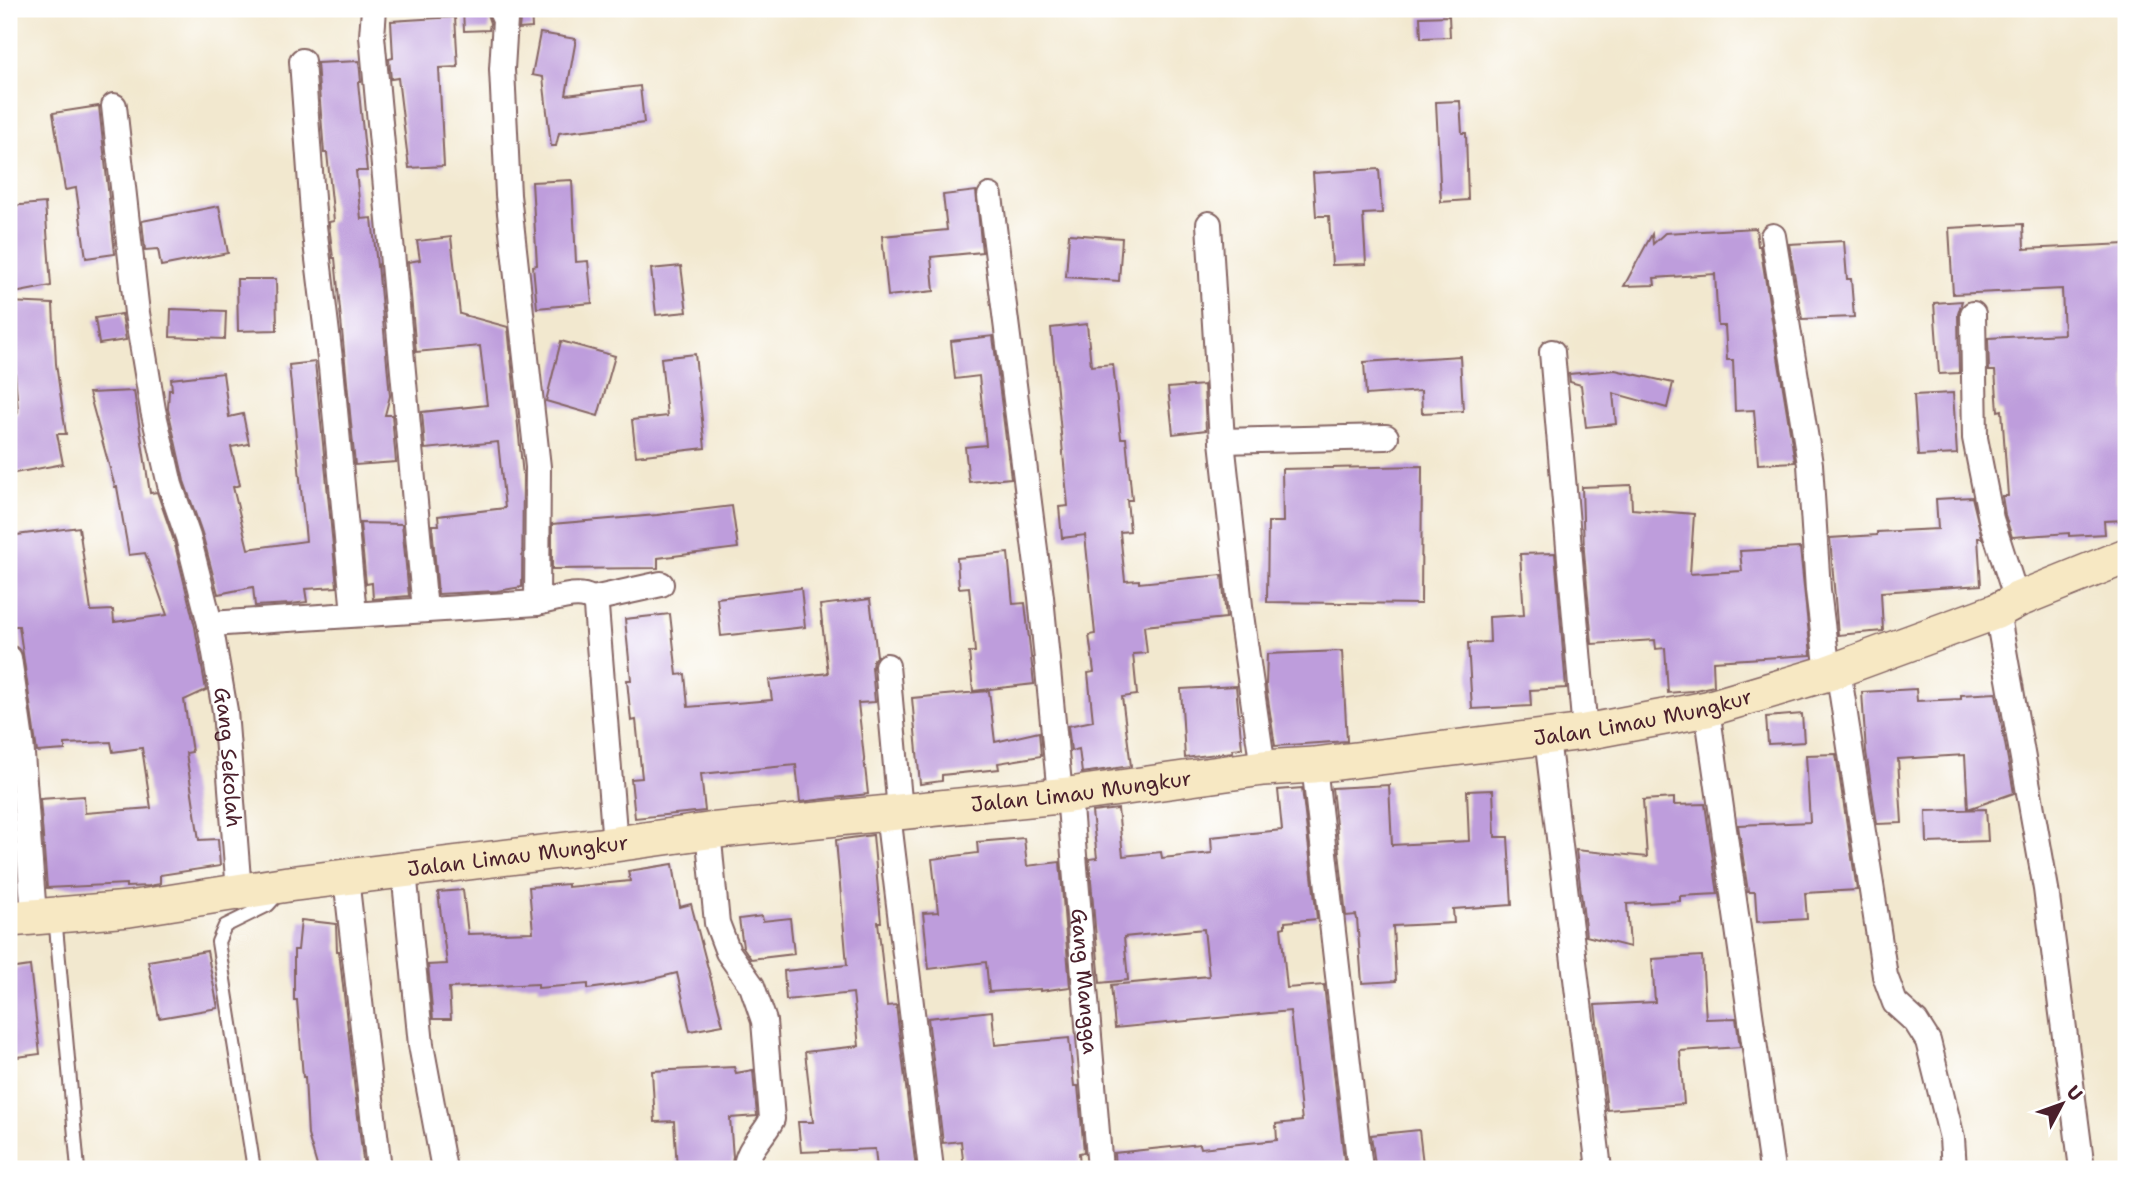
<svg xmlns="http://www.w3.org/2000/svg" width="2135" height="1178" font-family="'Shantell Sans',sans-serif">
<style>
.building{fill:#be9ddc}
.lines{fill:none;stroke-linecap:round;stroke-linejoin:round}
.lane-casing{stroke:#856564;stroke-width:16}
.street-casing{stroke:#856564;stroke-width:28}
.secondary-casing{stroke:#856564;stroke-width:38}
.lane{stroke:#fff;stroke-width:12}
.street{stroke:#fff;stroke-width:24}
.secondary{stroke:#f7e8c3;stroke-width:35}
.labels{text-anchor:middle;stroke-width:6;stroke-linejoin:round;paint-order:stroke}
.street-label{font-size:21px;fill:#4a1f2b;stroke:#fff}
</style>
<rect width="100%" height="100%" fill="#fff"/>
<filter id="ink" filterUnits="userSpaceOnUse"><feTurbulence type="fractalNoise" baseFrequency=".0143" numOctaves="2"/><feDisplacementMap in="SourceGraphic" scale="14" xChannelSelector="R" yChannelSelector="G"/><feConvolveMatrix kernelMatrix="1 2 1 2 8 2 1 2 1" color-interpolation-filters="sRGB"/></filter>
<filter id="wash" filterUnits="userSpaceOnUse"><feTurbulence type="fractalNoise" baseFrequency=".00686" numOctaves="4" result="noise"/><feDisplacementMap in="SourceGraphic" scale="28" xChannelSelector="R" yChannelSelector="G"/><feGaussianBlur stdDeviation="1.57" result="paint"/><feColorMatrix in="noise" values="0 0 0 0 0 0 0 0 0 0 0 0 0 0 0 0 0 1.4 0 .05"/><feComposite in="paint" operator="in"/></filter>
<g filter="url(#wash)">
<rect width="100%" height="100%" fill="#f2e8cf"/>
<g id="blocks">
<path class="building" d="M463,9h22l5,14 -1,7 -25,1z
M516,9h15l1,19 -13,1 1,-9z
M1449,16l1,21 -29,1 -1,-21z
M455,17l3,50 -19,1 5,98 -35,2 -11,-90 -7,1 -2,-20 4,-1 -2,-37z
M540,33l36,6 -10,56 74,-9 4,37 -85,10 -3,13h-5l-8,-69 -11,-2z
M359,61l2,21h-3l9,89h-11l5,48 11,-1 5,48 1,-1 12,131 -5,19h7l4,47 -41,3 -20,-207h-2l-4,-33v-3l5,-1 -7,-68h-3l-7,-90z
M1460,101l2,32h4l2,67 -27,2 -5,-100z
M99,106l16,148 -29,4 -10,-70 -11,2 -12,-77z
M1379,169l3,44 -19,1 3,50 -34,1 -3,-49h-13l-3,-43z
M572,180l4,82 12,-1 4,42 -55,5 -4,-42 4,-1 -5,-83z
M976,191l6,61 -51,5 3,34 -46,5 -6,-60 65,-6 -4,-35z
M45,203l6,83 -42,8v-88z
M219,206l9,47 -67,13 -3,-17 -13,1 -3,-29z
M2023,224l1,25 102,-5v56h-4l4,70v150l-22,1 1,13 -36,2v-3l-57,4 -7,-22 -3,-19h6l-6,-86 -4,1 -3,-40h-6l-1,-33 76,-4 -2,-45 -109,5 -4,-66z
M1756,228l2,18h2l35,216 -37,2 -4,-54 -19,1 -2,-51h-6l-2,-34h-7l-3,-52 -61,4 1,7 -31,1 28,-52 1,10 12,-11z
M1069,234l53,4 -3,43 -53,-4z
M451,237l9,77 48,13 15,149 -1,111 -25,4 -59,3 -6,-69h7l-1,-9 67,-8 -7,-66 -73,7 -3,-37 65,-7 -7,-59 -64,6 -8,-90 12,-2 -3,-19z
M1844,241l3,38h4l3,38 -52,2 -13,-75z
M681,266l6,46 -31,3 -5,-46z
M237,279h39l1,51 -39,1z
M1962,301l-4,13 1,59 -20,1 -5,-71z
M9,302l44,2 3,60 10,70h-9l6,30 -54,10v-60h8l1,-3 -5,-64h-4z
M171,309l55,2 -1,28 -55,-2z
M122,314l4,26 -27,4 -4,-26z
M1087,324l4,42 22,-2 8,74h5l6,62h-5l3,31 -10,1 5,49 14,-1v3l83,-8 4,43 -82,8 3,27 -14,1 4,41 -15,2 9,69 -49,7 -3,-24 -8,2 -3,-25 25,-5 -5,-48 6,-1 -5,-37 6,-1 -10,-99 -23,3 -3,-31 9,-1 -17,-178z
M993,336l18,142 -42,4 -4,-35 21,-2 -7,-69 -24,3 -4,-38z
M561,341l54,15 -17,60 -52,-15z
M695,354l10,94 -69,8 -4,-36 35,-4 -6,-58z
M1460,356l3,55 -41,2 -1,-22 -55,4 -2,-33z
M315,362l22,225 -32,2 2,13 -16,2 -36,2 -2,-19 -35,7 -16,-61 -18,-52 -16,-72 1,-19h3l-1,-11 52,-6 6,44 14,-3 6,30 -18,3 9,38 -7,2 15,62 58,-8 -17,-176z
M1615,370l58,13 -6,25 -54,-15 3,31 -30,3 -5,-42 -11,-3 -1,-8z
M1204,385l2,45 -33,4 -5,-46z
M134,391l16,102 7,-1 17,49 21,86 11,63 -22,10 8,52 -6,1 13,87 19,-1 2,27 -60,9v9l-11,2 -23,1v-3l-79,4 -7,-89 44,-3 1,17 66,-5 -9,-60 -29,4 -2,-10 -46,2v6l-28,2 -18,-126h-6l-4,-51v-39l70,-9 12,84 22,-1 1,12 53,-7 -22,-62 -16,2 -12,-68h-2l-26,-94z
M1953,393l4,61 -39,2 -4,-61z
M1422,466l-1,138 -154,-2 1,-80h15l-1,-53z
M1631,485l1,24 62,5 -4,60 52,-3 -2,-20 60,-3 11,107 -98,6 1,25 -23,5 -23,2 -3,-45 -9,1 -1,-9 -63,4 -8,-93 -2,-64z
M1972,497l10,41h-4l3,47 -100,7 2,39 -45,4 -8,-97 47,-3v-3l61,-3 -2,-30z
M732,506l6,42 -80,10v10l-106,1v-45l105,-9z
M360,523l42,1 7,72 -36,3 -1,-16 -6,1z
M1008,553l5,51 12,-1 9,81 -61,7 -4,-39h6l-6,-65 -10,1 -2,-30z
M1555,553l11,135 -36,2 1,16 -59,3 -4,-66 22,-1 -1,-25 35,-2 -4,-61z
M801,588l4,39 -84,9 -4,-38z
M870,599l7,57 -4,4 -1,7 3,35 -17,1 10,91 -68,8 -4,-37 -95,9 4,37 -70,7 -4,-39 11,-1 -6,-58 -5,1 -4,-41h4l-6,-61 45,-5 7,61 8,-1 3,33 84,-7 -3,-20 59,-7 -8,-68z
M1342,651l5,90 -72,5 -9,-60 1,-32z
M1236,686l6,62 -10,1 1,3 -48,6 -4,-69z
M1916,689l1,12 44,-2v-4l35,-2 18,100 -46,16 -3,-54 -67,4 4,64 -25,1 -11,-72 -4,-60z
M989,691l6,51 44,-10 2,24 -43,7 1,6 -57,6v6l-22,3 -8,-86z
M1802,714l2,28 -36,2 -2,-27z
M1836,754l21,136 -52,3 2,26 -50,3 -2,-30h-7l-10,-67 72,-3 -4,-67z
M1389,785l3,60 77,-4 -2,-50 26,-1 2,47h13l4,68 -59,4 1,14 -61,3 3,55 -34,2 -5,-64 -1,-4 -10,1 -14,-128z
M1302,788l15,131 -32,3v5l-4,1 6,60 37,-3 21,183 -230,1 -1,-16 86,-9 1,4 76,-8 -1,-16 26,-3 -12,-110 -175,17 -4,-43 98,-9 -5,-47 -80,8 4,43 -28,3 -11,-124 8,-1 -5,-46 26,-3 5,47 38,-4 1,6 50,-5 -1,-16 71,-7 -4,-40z
M1674,798v7l31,-1 13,90 -38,2v5l-53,3 3,43 -44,-11 -10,-86 71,7 -4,-57z
M9,802h2l7,95 -9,1z
M1986,809l2,32 -61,2 -1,-32z
M873,835l8,87h-3l9,84 9,-1 20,164h-39l-2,-20 -74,3 -3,-30h15l-8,-70 54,-6 -6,-53 -67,7 -2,-29 63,-6 -11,-125z
M1024,838l3,28 33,-4 10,125 -30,4v-2l-51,3 -3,-30 -57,7 -6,-56 15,-1 -6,-53 46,-6 -1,-11z
M673,864l7,43 11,-3 32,121 -33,6 -13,-58 -32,8 -57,8v-5l-50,4v-4l-89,4 2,31h-18l-5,-54 19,-1 -9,-72 25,-2 5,44 65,-2 -4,-45 39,-3v3l62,-6 -2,-10z
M762,916l1,5 27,-3 4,36 -43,5 -8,-12 -4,-28z
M301,920l35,4 1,27h2l25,218h-46l-10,-34 -3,-58h-2l-6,-77h-3v-50h4z
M207,951l11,57 -59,10 -11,-57z
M1702,956l4,63 30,-1 4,29 -60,4 4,53 -77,6 -12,-105 60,-3 -3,-43z
M30,966l10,88 -31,4v-89z
M992,1011l3,34 74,-7 5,48h4l6,66 -5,1 1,16h-116l-3,-28 -18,2 -15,-125z
M734,1067l2,6 17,-3 4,46 -27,2 3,39 -2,12h-54l-3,-48 -19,1 -3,-51z
M1419,1130l4,34 -38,4 -1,-3h-9l-4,-30z"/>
</g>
</g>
<g filter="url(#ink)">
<use href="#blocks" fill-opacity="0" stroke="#856564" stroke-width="2"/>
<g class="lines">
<g class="lane-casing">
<path id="lane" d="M55,916l23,253
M254,1169l-36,-227 7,-16 43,-21 10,-11"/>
</g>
<g class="street-casing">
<g id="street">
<path d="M374,9l-2,27 53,574"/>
<path d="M500,9l5,11 -3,49 6,126 30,272 -1,136"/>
<path d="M302,61l12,165 17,141 23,247"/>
<path id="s1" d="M114,106l23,207 16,97 17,75 18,52 22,87 15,87 14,181"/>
<path d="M990,196l51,401 19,198"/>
<path d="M1209,224l13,217 19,174 22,153"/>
<path d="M1773,236l37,228 8,126 10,83"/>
<path d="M1973,314l2,124 16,81 26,81"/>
<path d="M1552,352l33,380"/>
<path d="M1222,441l164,-4"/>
<path d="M593,599l68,-15"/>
<path d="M1997,611l49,278 36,280"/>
<path d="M210,624l327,-21c16,-3 54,-18 59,4l19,237"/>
<path d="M9,658l12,83 13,175"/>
<path d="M887,666l13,145"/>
<path d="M1838,669l47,307 10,27 21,19 12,19 24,97 2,31"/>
<path d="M1707,709l65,460"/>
<path d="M1547,738l52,431"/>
<path d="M1314,765l46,404"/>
<path id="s2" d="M1069,795l31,374"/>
<path d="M888,814l43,355"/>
<path d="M708,831l9,92 11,29 24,34 12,35 8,98c-8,18 -26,29 -26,50"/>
<path d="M404,871l17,174 23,124"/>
<path d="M346,878l33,291"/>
</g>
</g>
<g class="secondary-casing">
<g id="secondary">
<path id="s3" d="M9,919l120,-10 159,-25 327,-40 93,-13 361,-36 194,-27 51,-3 271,-33 122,-23 121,-36 169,-62 20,-11 109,-44"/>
</g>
</g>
<use href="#lane" class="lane"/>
<use href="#street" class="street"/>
<use href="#secondary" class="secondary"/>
</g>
</g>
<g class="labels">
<g class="street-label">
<text dy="7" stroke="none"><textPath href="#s3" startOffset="1647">Jalan Limau Mungkur</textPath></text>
<text dy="7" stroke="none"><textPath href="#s1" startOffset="663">Gang Sekolah</textPath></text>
<text dy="7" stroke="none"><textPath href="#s3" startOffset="1080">Jalan Limau Mungkur</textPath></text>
<text dy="7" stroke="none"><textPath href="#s3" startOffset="513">Jalan Limau Mungkur</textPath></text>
<text dy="7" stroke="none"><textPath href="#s2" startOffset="187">Gang Mangga</textPath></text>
</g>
</g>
<rect width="2135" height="1178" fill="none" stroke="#fff" stroke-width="35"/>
<g transform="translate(2062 1104) rotate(49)" stroke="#ffffff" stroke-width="5" paint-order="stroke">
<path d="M0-5L12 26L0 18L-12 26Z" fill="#4a1f2b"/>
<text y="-10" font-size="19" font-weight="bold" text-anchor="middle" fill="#4a1f2b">U</text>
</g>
</svg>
